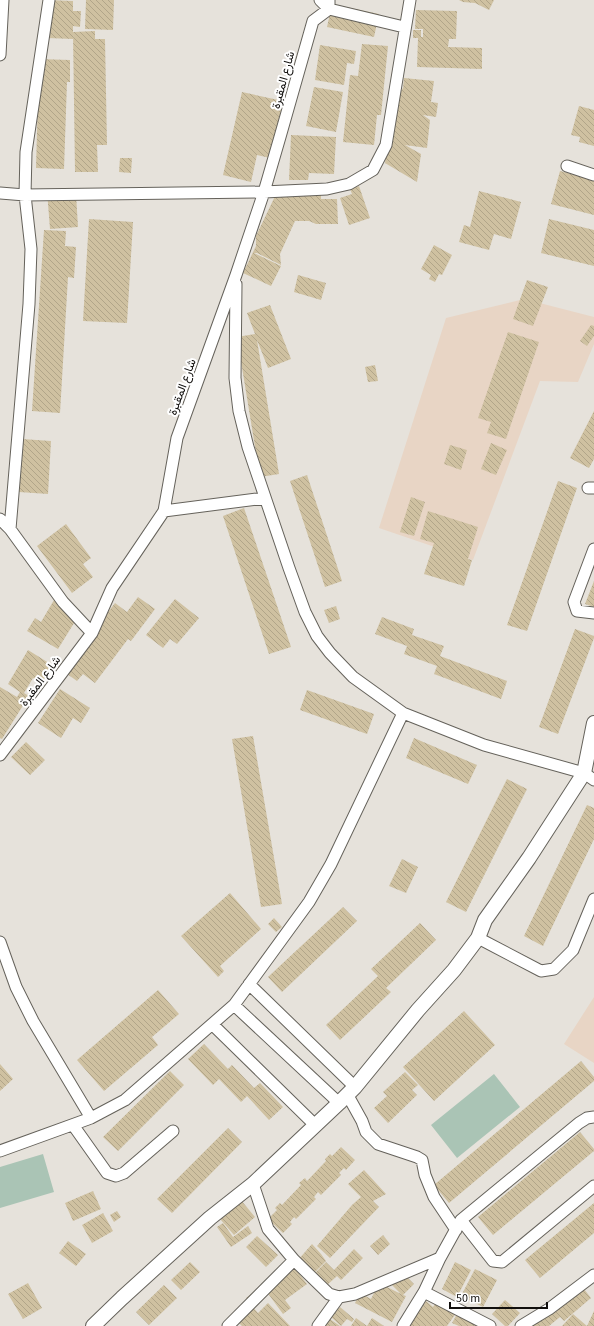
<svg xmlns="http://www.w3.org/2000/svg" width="594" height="1326" font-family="'Source Sans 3',Vazirmatn,sans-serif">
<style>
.education{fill:#e8d5c5}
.pitch{fill:#aac4b5}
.building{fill:url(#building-back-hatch)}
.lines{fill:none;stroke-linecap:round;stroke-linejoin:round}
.minor-casing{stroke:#65625b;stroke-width:13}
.tertiary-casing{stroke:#65625b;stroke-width:16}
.minor{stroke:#fff;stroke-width:11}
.tertiary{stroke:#fff;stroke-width:14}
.labels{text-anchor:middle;stroke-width:4;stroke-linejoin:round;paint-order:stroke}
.street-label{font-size:12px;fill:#110f0d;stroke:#fff}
</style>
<defs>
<pattern id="building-back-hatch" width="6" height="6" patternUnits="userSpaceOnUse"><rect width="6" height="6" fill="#cfc1a1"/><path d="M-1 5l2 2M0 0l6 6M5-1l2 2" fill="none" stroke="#b1a589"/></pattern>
</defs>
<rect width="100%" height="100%" fill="#e6e2db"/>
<path class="education" d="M524,299l70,18v27l-16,38 -38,-1 -67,179 -94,-32 67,-210z
M594,997v66l-30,-19z"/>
<path class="pitch" d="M494,1074l26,33 -63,51 -26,-33z
M43,1154l11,38 -54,16v-41z"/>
<path class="building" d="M48,0l25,1v10h8l-1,16 -7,-1v13l-26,-1z
M86,0h28l-1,30 -28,-1z
M459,0h35l-5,10 -14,-7 -12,-1z
M332,4l47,10 -5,23 -47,-10z
M416,10l41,1 -1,28h-7l-1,8 34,1v21l-65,-2 1,-29h-5v-8h8v7h2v-8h-8z
M95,31v8h10l2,106h-10l1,27h-23l-2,-140z
M362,44l26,2 -7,69h-4l-3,30 -31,-3 7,-67 8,1z
M320,45l36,6 -2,13 -7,-1 -3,22 -29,-5z
M39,59l31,1v22h-3l-3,87 -28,-1z
M404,78l30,3 -3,21 7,1 -2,14 -13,-2 7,5 -3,28 -22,-3 16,9 -4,28 -32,-19 6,-43 7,-25 5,-7z
M314,87l29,5 -7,40 -30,-6z
M242,92l41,9 -13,57 -13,-3 -6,27 -28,-7z
M579,106l15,4v36l-15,-4 1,-5 -9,-2z
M291,135l45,2 -2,37 -25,-1 -1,7h-19z
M120,158h12l-1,15 -12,-1z
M560,171l34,9v35l-43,-11z
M359,186l11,32 -21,7 -9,-27 12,-4 -2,-5z
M47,191l29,3 2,33 -28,2z
M479,191l42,11 -10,37 -17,-5 -5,16 -30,-8 5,-17 6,2z
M277,192h44v7h16l1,25h-22l-7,-3h-14l-15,33 1,11 -24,-12h-3l27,13 -10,20 -28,-13 13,-27v-10z
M89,219l44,3 -6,101 -44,-2z
M549,219l45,11v36l-53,-13z
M44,230l22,1 -1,15 11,1 -2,31 -6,-1 -8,136 -28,-2z
M434,245l18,10 -10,20 -3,-1 -4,8 -6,-3 2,-4 -10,-6z
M298,275l28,8 -5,17 -27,-8z
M527,280l21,7 -15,39 -20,-7z
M270,305l21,54 -23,9 -11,-28 22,134 -19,3 -23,-140 18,-3 -8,-21z
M591,325l3,1v10l-7,10 -7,-5z
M508,332l31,10 -33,97 -19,-6 4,-11 -13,-4z
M375,365l3,16 -10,1 -3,-15z
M594,411v48l-5,9 -19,-10z
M22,439l29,2 -3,53 -29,-2z
M491,443l16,7 -11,25 -15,-6z
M450,445l17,5 -6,20 -17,-6z
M307,475l35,106 -17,6 -35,-106z
M558,481l19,7 -50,143 -20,-6z
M411,497l14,5 -11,34 -14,-4z
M244,508l47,139 -22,7 -46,-138z
M428,511l50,16 -10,32 4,1 -8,26 -40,-12 10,-31 -14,-4z
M66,524l25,34 -8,6 10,13 -21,16 -35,-47z
M594,581v26l-9,-3z
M138,597l17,12 -24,32 -3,-2 -33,44 -12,-9 -6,7 -14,-10 52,-68 12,9z
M175,599l24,19 -22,26 -7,-5 -7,9 -17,-13z
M54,600l25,15 -21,34 -31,-18 8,-13 6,4z
M336,606l4,13 -11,4 -5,-13z
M382,617l32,12 -2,6 32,11 -4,10 67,25 -6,18 -67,-25 3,-8 -33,-12 3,-8 -32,-12z
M575,629l19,7v2l-36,96 -19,-7z
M28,650l24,15 -10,18 -9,-5 -9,15 5,3 -27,43 -2,-1v-51l17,10 3,-5 -12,-8z
M60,689l30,19 -9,15 -8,-5 -12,20 -23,-15z
M307,690l67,24 -7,20 -67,-24z
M253,736l29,168 -21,3 -29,-168z
M414,738l63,27 -9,19 -62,-26z
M26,742l19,18 -15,15 -19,-18z
M507,779l20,10 -61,123 -20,-10z
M587,805l7,3v31l-51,107 -19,-10z
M402,859l16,8 -12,26 -17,-7z
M230,893l31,36 -41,37 4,5 -6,6 -37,-41z
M343,907l14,14 -75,71 -14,-15z
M274,918l8,9 -6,5 -8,-8z
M420,923l16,17 -50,48 5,4 -51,48 -14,-15 52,-49 -7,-7z
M158,990l21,24 -27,23 6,8 -54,46 -27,-31z
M464,1011l31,34 -61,56 -31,-34z
M204,1044l24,25 4,-4 22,23 6,-5 23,24 -14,13 -22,-24 -6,6 -22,-23 -6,6 -25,-26z
M581,1061l13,16v4l-145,122 -15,-18z
M0,1064l13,15 -13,12z
M170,1071l14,14 -66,66 -15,-14z
M405,1072l13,13 -6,5 5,5 -29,28 -14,-15 13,-12 -4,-4z
M228,1128l14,14 -70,71 -15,-14z
M580,1132l14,17v2l-101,84 -15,-18z
M341,1147l14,13 -9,10 -2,-2 -5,5 2,2 -20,20 -3,-3 -4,5 2,2 -20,20 -2,-2 -4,5 2,2 -9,9 -15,-14 9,-9 -2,-2 5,-5 2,2 19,-20 -2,-2 6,-5 2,3 19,-20 -1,-2 5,-5 2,2z
M364,1170l22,24 -13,7 6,6 -49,51 -13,-12 35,-41 9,-8 -13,-13z
M93,1191l8,18 -28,12 -8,-18z
M235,1193l20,24 -21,18 -20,-23z
M594,1203v30l-54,45 -15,-18z
M117,1211l4,6 -7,5 -4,-7z
M103,1213l10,18 -21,12 -10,-18z
M223,1223l10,14 15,-11 4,7 -21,14 -14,-20z
M383,1235l7,9 -12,11 -8,-9z
M257,1236l21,19 -12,12 -20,-20z
M68,1241l18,13 -10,12 -17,-13z
M312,1244l9,10 5,7 -14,14 -14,-15z
M354,1249l9,9 -22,22 -4,-4 -12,11 -12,-12 13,-13 8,8z
M190,1262l10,10 -19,18 -10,-10z
M455,1262l16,8 -14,27 -15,-8z
M291,1263l16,21 -22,16 6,8 -8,6 -22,-30z
M475,1269l22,11 -14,27 -22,-11z
M401,1271l13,13 -11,11 3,1 -14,26 -37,-19 5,-10 11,6 8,-16 22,11 -12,-12z
M28,1283l14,25 -19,11 -15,-25z
M164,1285l13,13 -28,27 -13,-13z
M259,1288l-8,17 7,8 10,-10 22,23h-48l-7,-7 15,-15 -4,-6z
M584,1289l7,9 -27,23 -4,-4 -11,9h-24l39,-34 7,8z
M440,1297l19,12 -12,17h-38l17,-25 7,6z
M505,1300l15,13 -12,13h-3l-13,-12z
M340,1307l14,12 -2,3 -5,-3 -6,7 -10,-9z
M594,1311v15h-7z
M457,1314l23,12h-21l-7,-3z
M573,1314l14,12h-25z
M327,1317l13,9h-20z
M356,1318l11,8 5,-8 12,8h-33z"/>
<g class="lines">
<g class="minor-casing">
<path id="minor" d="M320,0l9,9 75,18
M0,55l3,-55
M567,166l27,9
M0,193l25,2 239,-3 63,-3 22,-5 24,-14 13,-25 24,-145
M236,284l-1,94 4,33 9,36 41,121 16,44 12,24 13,17 23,24 50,36 81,32 100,28 10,7
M588,488h6
M164,511l101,-13
M0,519l10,10 53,73 29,31
M10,529l19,-225 2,-55 -6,-54 1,-43 23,-152
M594,549l-20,53 3,9 17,2
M0,755l92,-122 20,-45 52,-77 13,-73 59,-163 28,-83 16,-55 33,-116 16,-12v-9
M478,938l63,33 13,-2 19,-19 21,-51
M0,942l16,45 17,34 58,97
M249,984l106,103
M212,1024l103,101
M347,1094l15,27 4,11 12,12 39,13 5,3 3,15 9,22 22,33
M339,1103l-105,-98 75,-103 22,-38 72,-151
M73,1125l34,48 9,3 8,-3 49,-42
M0,1151l91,-33 34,-18 109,-95
M253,1184l15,45 26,31 35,34 10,3 16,-3 85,-36
M461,1220l32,41 9,1 92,-76
M424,1292l66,34
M228,1326l66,-66
M318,1326l21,-29
M403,1326l21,-34 16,-34 21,-38 118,-97 8,-5 7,-1
M521,1326l28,-17 45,-34"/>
</g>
<g class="tertiary-casing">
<path id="tertiary" d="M93,1326l29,-28 88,-80 43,-34 86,-81 16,-16 63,-77 36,-40 24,-32 7,-18 44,-62 55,-85 10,-50"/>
</g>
<use href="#minor" class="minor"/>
<use href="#tertiary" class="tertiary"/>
</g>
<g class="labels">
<g class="street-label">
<text transform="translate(283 80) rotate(-75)" y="4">شارع المقبرة</text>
<text transform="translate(182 387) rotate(-70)" y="4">شارع المقبرة</text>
<text transform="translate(40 681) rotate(-53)" y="4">شارع المقبرة</text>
</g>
</g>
<path d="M450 1302v6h97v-6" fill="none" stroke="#110f0d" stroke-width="2"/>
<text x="456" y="1302" font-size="12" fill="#110f0d" stroke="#ffffff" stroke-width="3" paint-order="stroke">50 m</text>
</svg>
